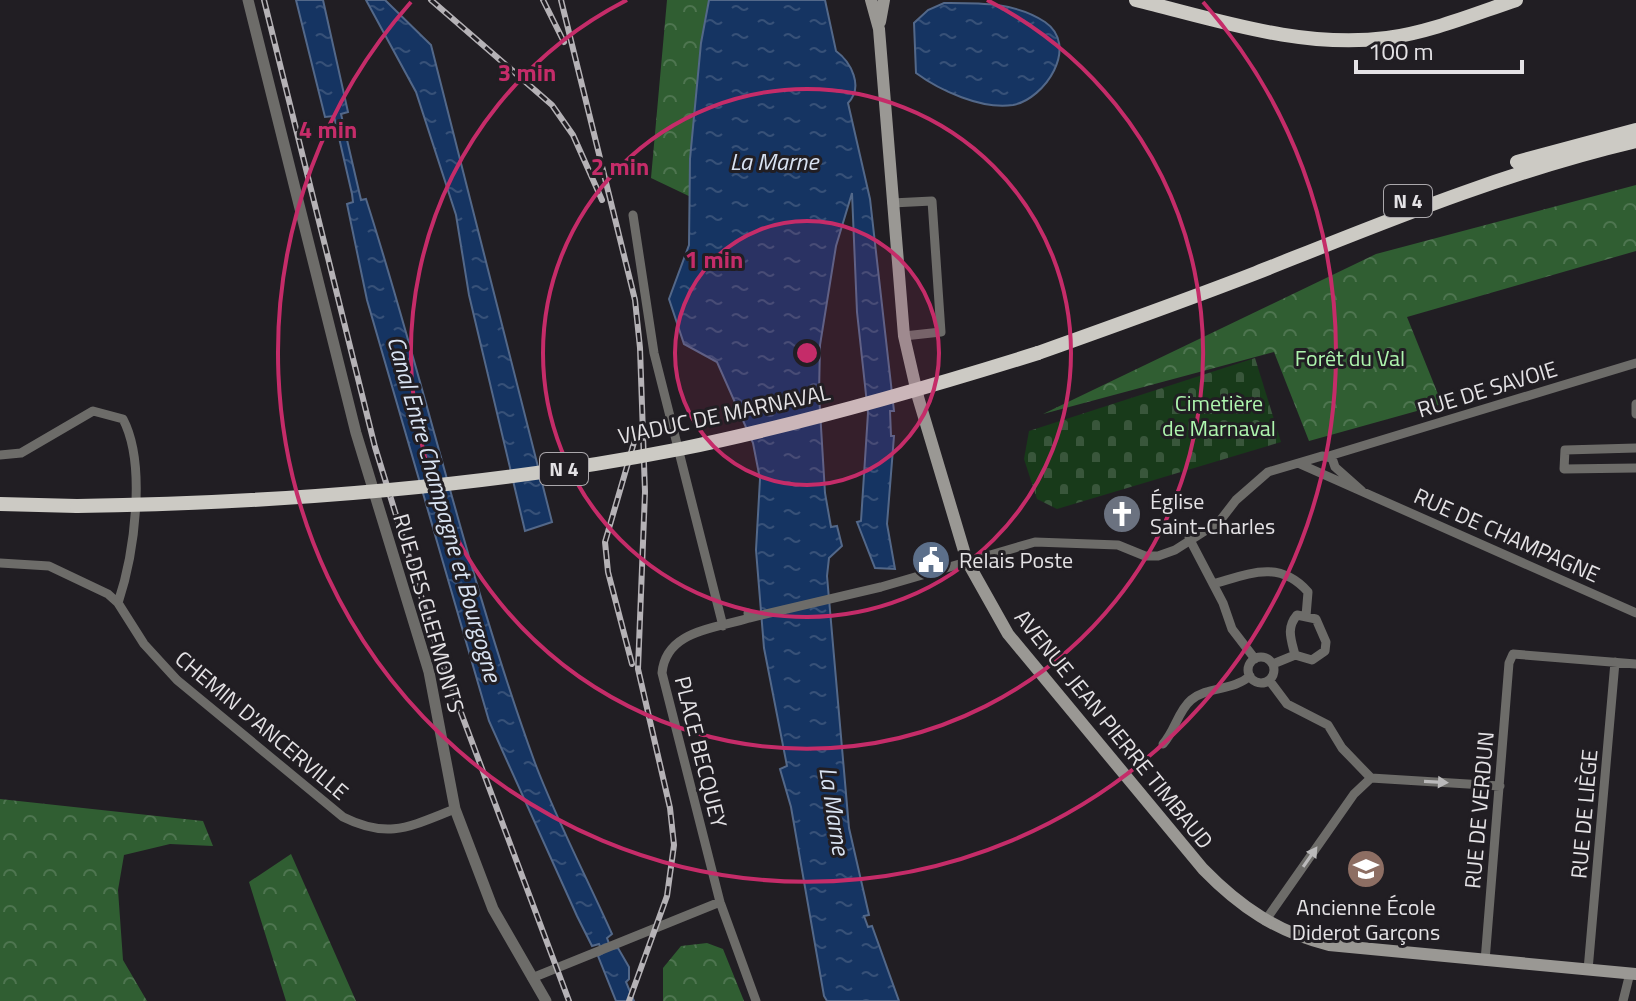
<svg xmlns="http://www.w3.org/2000/svg" width="1636" height="1001" font-family="'Titillium Web',sans-serif">
<style>
.forest{fill:url(#forest-crowns)}
.cemetery{fill:url(#cemetery-stones)}
.water{fill:url(#water-ripples);stroke:#536889;stroke-width:2}
.lines{fill:none;stroke-linecap:round;stroke-linejoin:round}
.minor{stroke:#6d6c69;stroke-width:9}
.tertiary{stroke:#6d6c69;stroke-width:11}
.secondary{stroke:#9a9894;stroke-width:12}
.trunk{stroke:#cccac4;stroke-width:14}
.rail-casing{stroke:#b5b2b6;stroke-width:6}
.rail{stroke:#211e23;stroke-width:3;stroke-dasharray:9;stroke-linecap:butt}
.trunk-bridge{stroke:#cccac4;stroke-width:14}
.oneway{fill:#bab9ba}
.ring{fill:none;stroke:#c52c69;stroke-width:4}
.labels{text-anchor:middle;stroke-width:6;stroke-linejoin:round;paint-order:stroke}
.shield{fill:#211e23;stroke:#aaa7ab;stroke-width:2}
.shield-label{font-size:20px;font-weight:bold;fill:#e4e2e5}
.park-label{font-size:22px;fill:#aef5ae;stroke:#211e23}
.street-label{font-size:22px;fill:#e4e2e5;stroke:#211e23}
.poi-label{font-size:22px;fill:#e4e2e5;stroke:#211e23;text-anchor:start}
.water-label{font-size:24px;font-style:italic;fill:#d9e3f2;stroke:#211e23}
.centre{fill:#c52c69;stroke:#211e23;stroke-width:4}
.ring-label{font-size:24px;text-anchor:middle;font-weight:bold;fill:#c52c69;stroke:#211e23;stroke-width:6;stroke-linejoin:round;paint-order:stroke}
</style>
<defs>
<pattern id="forest-crowns" width="20" height="18" patternUnits="userSpaceOnUse" patternTransform="scale(2)"><rect width="20" height="18" fill="#305e32"/><path d="M2 6a3 3 0 1 1 6 0M12 15a3 3 0 1 1 6 0" fill="none" stroke="#4e7550"/></pattern>
<pattern id="cemetery-stones" width="16" height="16" patternUnits="userSpaceOnUse" patternTransform="scale(2)"><rect width="16" height="16" fill="#183a1a"/><path d="M2 7V4a2 2 0 0 1 4 0v3zM10 15v-3a2 2 0 0 1 4 0v3z" fill="#39563b"/></pattern>
<pattern id="water-ripples" width="26" height="14" patternUnits="userSpaceOnUse" patternTransform="scale(2)"><rect width="26" height="14" fill="#153462"/><path d="M2 4q2-2 4 0t4 0M15 11q2-2 4 0t4 0" fill="none" stroke="#375178"/></pattern>
</defs>
<rect width="100%" height="100%" fill="#211e23"/>
<path class="forest" d="M667,0h55l-29,198 -42,-20z
M1636,185v66l-229,66 35,87 -133,37 -35,-89 -231,62 333,-160z
M0,799l203,22 10,25 -43,-2 -46,11 -6,35 5,70 24,41h-147z
M291,854l65,147h-70l-37,-119z
M707,943l16,6 21,52h-81v-33l18,-22z"/>
<path class="cemetery" d="M1255,358l26,84 -224,67 -20,-10 -13,-40 5,-28z"/>
<path class="water" d="M296,0h27l25,112 -7,2 20,86 5,-1c60,187 102,380 169,564 22,58 52,115 77,171l-5,4 4,11 7,-1 11,19v12l-3,3 8,19h-18l-18,-45 5,-3 -4,-9 -7,2 -15,-30 -88,-195 -122,-421 -20,-96 6,-2 -1,-8 -18,-78 -9,1z
M366,0h19l46,45 121,477 -27,9 -56,-236 -13,-80 -40,-123z
M709,0h116l11,51c15,11 28,36 12,52l22,96 24,212h-4l1,25h3l-7,88 8,45 -20,-1 -18,-46 4,-1 7,-108 -11,-101 -5,-119 -16,53 -16,99 -1,49 6,99 6,34 6,-1 5,20 -13,12 -2,18 22,252 20,87 -5,1 4,11 4,-1 27,75h-72l-3,-5 -33,-189 -11,-38 7,-3 -23,-118 -8,-98 4,-71 -7,-36 -36,-81 -33,-18 -15,-45 20,-54 1,-86 11,-116z
M944,3c35,0 71,-1 101,19 35,24 0,77 -32,83 -31,5 -74,-15 -97,-32l-2,-50 14,-13z"/>
<g class="lines">
<path class="minor" d="M892,203l40,-2 9,131 -37,4
M633,215l21,138 69,273
M1636,404v10
M1636,448l-71,2 -1,19 72,-1
M0,455l21,-2 72,-42 30,8c24,46 11,136 -5,184
M1329,456l307,-93
M1300,464l336,149
M1189,538l34,65 9,26 23,30
M0,563l49,3 59,28 10,9 26,41 33,36 166,137c46,23 68,9 112,-8
M1213,584c36,-10 66,-25 95,8l-2,24
M748,613l1,5c-34,11 -83,12 -87,55l58,229 36,99
M749,618l132,-31 154,-45 83,3 27,11h13l17,-6 44,-28 17,-22 32,-28 54,-16 10,2 3,9 27,24
M1248 670a13 13 0 1 1 26 0a13 13 0 1 1-26 0Z
M1273,664l22,-9 17,5 13,-9 1,-9 -10,-23 -19,-4c-11,13 -6,24 -2,40
M1269,680l18,24 41,21 14,23 29,30 129,8
M1163,744c12,-13 15,-33 28,-44 17,-14 42,-9 59,-24
M1265,921l89,-127 17,-16
M1485,961l24,-298 4,-9 123,10
M1588,970l27,-308
M532,978l188,-76
M1623,1001l7,-28"/>
<path class="tertiary" d="M248,0l108,433 73,239 26,137 38,100 53,92"/>
<path class="secondary" d="M871,0l8,29 25,307 14,61 49,164 41,73 195,235c37,38 74,63 126,76l307,29
M880,22l4,-22"/>
<path class="trunk" d="M1136,0c82,20 166,49 251,38 44,-6 87,-24 129,-38
M1517,162l119,-32
M1038,353c73,-26 146,-52 218,-80 126,-50 248,-101 380,-132
M0,504l77,2"/>
<g class="rail-casing">
<path id="rail" d="M264,0l111,447 64,207 130,347
M431,0l121,105 21,30 29,65
M543,0l21,42
M561,0l74,300 5,48 5,144 -7,177 32,139 4,37 -7,51 -38,105
M632,664l-24,-92 -3,-30 32,-110"/>
</g>
<use href="#rail" class="rail"/>
<path class="trunk-bridge" d="M77,506c203,-3 404,-18 603,-57 122,-25 240,-59 358,-96"/>
</g>
<defs><path id="oneway-solid" d="M-6-.8H1V-3.2L6.5 0L1 3.2V.8H-6Z" transform="scale(2)"/></defs>
<g class="oneway">
<use href="#oneway-solid" transform="translate(1436 782) rotate(3)"/>
<use href="#oneway-solid" transform="translate(1310 857) rotate(-55)"/>
</g>
<circle cx="807" cy="353" r="132" fill="#c52c69" fill-opacity=".12"/>
<g class="ring">
<circle cx="807" cy="353" r="132"/>
<circle cx="807" cy="353" r="264"/>
<path d="M987 0A396 396 0 1 1 627 0"/>
<path d="M1203 2A529 529 0 1 1 411 2"/>
</g>
<defs>
<g id="church-disc" transform="scale(2)"><circle r="9.5" fill="#6b7280" stroke="#211e23"/><path d="M-1.2-6h2.4v3.5h3.3v2.4h-3.3V6h-2.4V-.1h-3.3v-2.4h3.3Z" fill="#fff"/></g>
<g id="civic-disc" transform="scale(2)"><circle r="9.5" fill="#5c6f8a" stroke="#211e23"/><path d="M-.6-6.5H3V-4.5H.6V-3L4-1V1h2V6H-6V1h2V-1L-.6-3ZM-1.2 2.5V6h2.4V2.5Z" fill="#fff"/></g>
<g id="school-disc" transform="scale(2)"><circle r="9.5" fill="#8d6e63" stroke="#211e23"/><path d="M0-5L7-2L0 1L-7-2ZM-4 1L0 2.5L4 1V4Q0 6-4 4Z" fill="#fff"/></g>
</defs>
<g fill-rule="evenodd">
<use href="#church-disc" x="1122" y="514"/>
<use href="#civic-disc" x="931" y="560"/>
<use href="#school-disc" x="1366" y="869"/>
</g>
<g class="labels">
<g class="shield">
<rect x="1384" y="185" width="48" height="32" rx="6"/>
<rect x="540" y="453" width="48" height="32" rx="6"/>
</g>
<g class="shield-label">
<text x="1408" y="208">N 4</text>
<text x="564" y="476">N 4</text>
</g>
<g class="park-label">
<text x="1350" y="366">Forêt du Val</text>
<text x="1219" y="411">Cimetière<tspan x="1219" dy="25">de Marnaval</tspan></text>
</g>
<g class="street-label">
<text transform="translate(1487 389) rotate(-17)" y="8">RUE DE SAVOIE</text>
<text transform="translate(724 414) rotate(-12)" y="8">VIADUC DE MARNAVAL</text>
<text transform="translate(1507 535) rotate(24)" y="8">RUE DE CHAMPAGNE</text>
<text transform="translate(429 613) rotate(74)" y="8">RUE DES CLEFMONTS</text>
<text transform="translate(262 725) rotate(40)" y="8">CHEMIN D'ANCERVILLE</text>
<text transform="translate(1114 729) rotate(51)" y="8">AVENUE JEAN PIERRE TIMBAUD</text>
<text transform="translate(701 752) rotate(76)" y="8">PLACE BECQUEY</text>
<text transform="translate(1479 810) rotate(-85)" y="8">RUE DE VERDUN</text>
<text transform="translate(1584 814) rotate(-85)" y="8">RUE DE LIÈGE</text>
</g>
<g class="poi-label">
<text x="1150" y="509">Église<tspan x="1150" dy="25">Saint-Charles</tspan></text>
<text x="959" y="568">Relais Poste</text>
<text x="1366" y="915" text-anchor="middle">Ancienne École<tspan x="1366" dy="25">Diderot Garçons</tspan></text>
</g>
<g class="water-label">
<text x="774" y="170">La Marne</text>
<text transform="translate(444 509) rotate(74)" y="8">Canal Entre Champagne et Bourgogne</text>
<text transform="translate(834 811) rotate(81)" y="8">La Marne</text>
</g>
</g>
<circle cx="807" cy="353" r="12" class="centre"/>
<g class="ring-label">
<text x="527" y="81">3 min</text>
<text x="328" y="138">4 min</text>
<text x="620" y="175">2 min</text>
<text x="714" y="268">1 min</text>
</g>
<path d="M1356 60v12h166v-12" fill="none" stroke="#e4e2e5" stroke-width="4"/>
<text x="1368" y="60" font-size="24" fill="#e4e2e5" stroke="#211e23" stroke-width="6" paint-order="stroke">100 m</text>
</svg>
